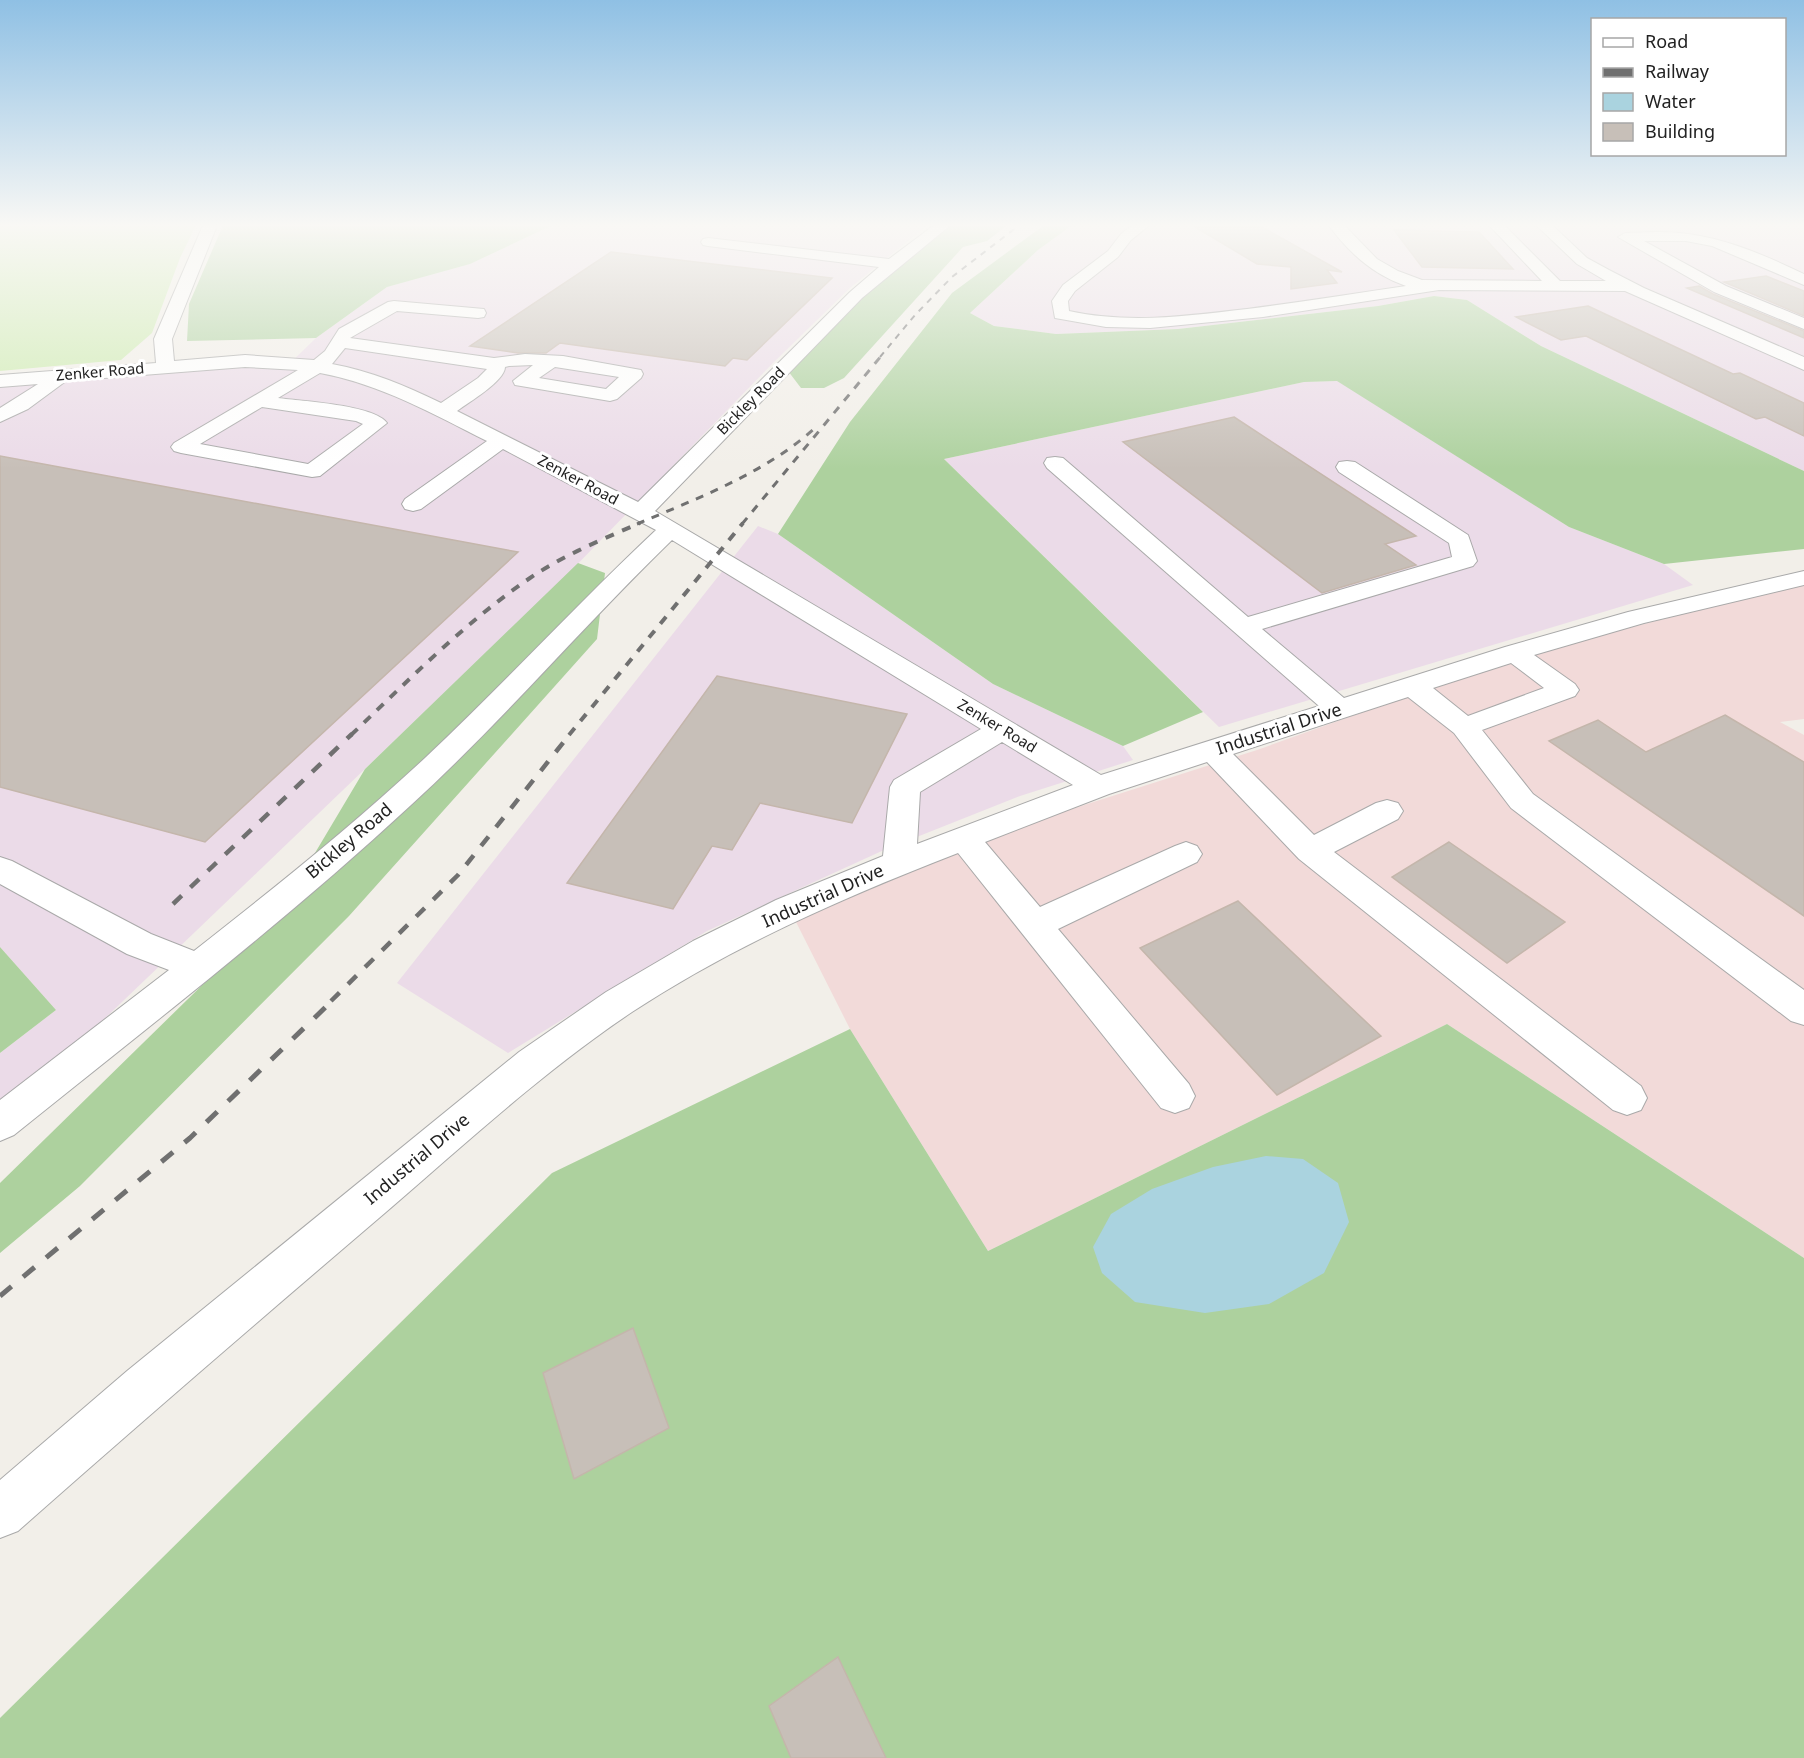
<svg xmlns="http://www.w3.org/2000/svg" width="1804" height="1758" font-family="'Noto Sans',sans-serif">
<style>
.commercial{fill:#f2dad9}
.industrial{fill:#ebdbe8}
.grass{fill:#cdebb0}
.forest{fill:#add19e}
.water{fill:#aad3df}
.building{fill:#c7bfb8;stroke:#c4b6ab;stroke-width:1.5}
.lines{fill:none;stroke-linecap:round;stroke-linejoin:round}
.minor-casing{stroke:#a9a9a9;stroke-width:2}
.minor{fill:#fff;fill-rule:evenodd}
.rail-far4{stroke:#707070;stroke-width:2;stroke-dasharray:6 6;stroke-linecap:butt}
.rail-far3{stroke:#707070;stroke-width:3;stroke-dasharray:8 8;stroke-linecap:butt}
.rail-far2{stroke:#707070;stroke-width:4;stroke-dasharray:9 9;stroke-linecap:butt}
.rail-far1{stroke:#707070;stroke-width:4.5;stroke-dasharray:12 12;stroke-linecap:butt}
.rail{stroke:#707070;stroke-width:5;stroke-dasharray:15 15;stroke-linecap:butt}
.labels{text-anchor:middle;stroke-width:6;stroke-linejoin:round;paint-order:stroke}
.far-street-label{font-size:15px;fill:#222;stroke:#fff}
.street-label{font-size:18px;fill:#222;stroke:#fff}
</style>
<rect width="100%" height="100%" fill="#f2efe9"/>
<path class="commercial" d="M1804,583v136l-24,3 24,13v523l-357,-234 -459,227 -138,-222 -56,-111 243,-98 220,-70 218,-78 130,-38z"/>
<path class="industrial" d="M557,223h373l-80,65 -77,75 -210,216 -563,540v-66l56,-43 -56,-63v-563l252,-18 33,2 31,-30 71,-51 83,-23z
M1075,223h729v248l-263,-125 -74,-46 -33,-4 -56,10 -200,23 -122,5 -62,-8 -24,-13 68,-63z
M1338,381l231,146 95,37 29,21 -474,142 -275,-268 360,-77z
M758,526l20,8 215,150 130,62 10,14 -113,36 -136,54 -177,81 -199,122 -111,-70z"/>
<path class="grass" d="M0,223h197l-17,35 -28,75 -31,27 -121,11z"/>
<path class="forest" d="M224,223h333l-87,41 -83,23 -71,51 -129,3 2,-37z
M946,223h64l-23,18 -24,6 -119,131 -20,10h-23l-16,-21 71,-72z
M1047,223h28l-37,27 -68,63 24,13 62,8 122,-5 200,-23 56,-10 33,4 74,46 263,125v78l-140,15 -95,-37 -232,-146 -33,1 -360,77 259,253 -80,34 -130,-62 -215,-150 72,-112 102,-129z
M578,563l27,10 -8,66 -248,277 -269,270 -80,67v-70l284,-278 81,-136z
M0,947l56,63 -56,43z
M1447,1024l357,234v500h-1804v-40l552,-545 298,-144 138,222z"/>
<path class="water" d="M1266,1156l37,3 35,24 11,39 -25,51 -55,31 -64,9 -70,-11 -33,-29 -9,-26 18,-33 41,-25 61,-22z"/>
<path class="building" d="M1195,227h67l80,45 -15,-2 10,13 -46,6v-22l-34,-3z
M1394,230l85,2 34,37 -91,-2z
M611,252l221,26 -85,82 -14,-2 -8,8 -165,-23 -14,10h-28l-48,-7z
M1766,276l38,15v25l-80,-34z
M1699,286l14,8 91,37v7l-117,-50z
M1588,306l145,68 7,-1 64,30v33l-39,-19 -9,2 -170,-83 -25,4 -45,-23z
M1234,417l182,119 -31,8 31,21 -94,28 -199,-151z
M0,456l518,96 -313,290 -205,-55z
M717,676l190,38 -55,109 -92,-20 -28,47 -20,-4 -39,63 -106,-26z
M1725,715l79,47v154l-255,-175 49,-21 48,32z
M1449,842l116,80 -58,41 -115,-86z
M1238,901l143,135 -104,59 -137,-147z
M633,1328l36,100 -95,51 -31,-106z
M838,1657l48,101h-95l-22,-52z"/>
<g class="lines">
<g class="minor-casing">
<path id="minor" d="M204,223h14l-46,116 2,22 71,-6 69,5 11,-9 14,-22 49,-27 6,-1 90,8 2,4 -2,4 -6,1 -81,-7 -47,27 144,20 31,-4 38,2 78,14 2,4 -2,4 -24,21 -7,2 -95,-16 -2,-4 20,-16 -24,1 -4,1c0,14 -36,35 -48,44l181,91 212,-210 29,-25 -171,-21 -5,-1 -2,-3 2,-3 5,-1 181,21 48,-36h16l-91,75 -207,213 446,264 218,-69 -272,-238 -3,-5 3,-5 8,-1 8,1 185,159 204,-60 -3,-14 -110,-71 -3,-5 3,-5 8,-1 8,1 113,73 9,26 -4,5 -211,63 82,69 161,-51 123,-35 176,-41v14l-160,38 -110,32 41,29 4,6 -4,6 -93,34 51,64 271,196v35l-13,-4 -280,-213 -57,-75 -46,-36 -175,57 81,81 62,-32 11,-3 11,3 5,8 -5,8 -64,33 307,234 6,12 -6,12 -14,5 -14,-5 -314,-251 -92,-97 -98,32 -124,48 55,65 135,-61 11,-4 11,4 5,8 -5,8 -139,67 131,155 6,12 -6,12 -14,5 -14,-5 -203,-255c-113,44 -224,92 -326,159 -88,59 -166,131 -246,200 -123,105 -246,211 -368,319l-18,7v-58l127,-109 392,-319 87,-60 87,-51 83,-41 107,-44 7,-69 4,-7 87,-51 -309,-189c-89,86 -169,181 -261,265 -126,117 -263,222 -397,330l-14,6v-41l169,-130 -42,-16 -127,-70v-27l12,4 139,73 43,17c79,-62 158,-125 231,-193 79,-74 152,-154 231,-228l-153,-81 -82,60 -8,2 -8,-2 -3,-5 3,-5 82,-58c-54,-27 -107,-57 -167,-68l-42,25c23,3 97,7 109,25l-67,53 -8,1 -131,-24 -7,-2 -3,-4 3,-4 124,-73 -53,-3 -179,14 -38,28 -28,13v-14l38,-24 -38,3v-12l156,-12 -2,-24zM345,348l142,21 -9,9 -37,25c-35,-17 -70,-32 -109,-39zM555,367l64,10 -13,12 -67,-11zM262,407l94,14 7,3 -55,40 -108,-20zM1511,663l33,25 -76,28 -35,-28zM1002,742l71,43 -156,59 3,-52z
M1135,223h17l-21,17 -13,17 -43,34 -7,10 1,10c59,13 119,5 178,-2 53,-7 106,-15 159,-23 -34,-12 -58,-34 -79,-63h15l35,36 21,12 24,9 120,1 -55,-58h15l58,58h46l-29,-17 -43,-41h16l37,35 22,12 35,18 160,69v13l-179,-79 -186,-1 -176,27 -113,11 -44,-1 -51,-9 -3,-17 11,-16 45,-34 13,-17z
M1656,232c53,-1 100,19 148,42v11l-92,-39 -26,-5h-42l82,45 78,32v11l-90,-37 -96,-55 7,-4z"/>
</g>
<use href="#minor" class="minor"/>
<path class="rail-far4" d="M880,357l35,-42 37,-38 70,-54"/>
<path class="rail-far3" d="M637,524c61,-26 129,-51 179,-97
M742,524l140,-169"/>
<path class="rail-far2" d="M351,735c57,-54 113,-112 179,-157 34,-23 73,-39 110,-55
M569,735l174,-212"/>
<path class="rail-far1" d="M173,904l179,-170
M331,1001l127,-126 112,-141"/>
<path class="rail" d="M0,1296l190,-158 143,-138"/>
</g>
<linearGradient id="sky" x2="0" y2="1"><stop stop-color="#8fc0e4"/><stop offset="0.48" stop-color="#f9f8f5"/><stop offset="1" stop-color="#f9f8f5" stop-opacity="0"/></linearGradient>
<rect width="1804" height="469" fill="url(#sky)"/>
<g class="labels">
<g class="far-street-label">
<text transform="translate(100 372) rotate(-5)" y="5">Zenker Road</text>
<text transform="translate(751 401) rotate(-45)" y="5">Bickley Road</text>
<text transform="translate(578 480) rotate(28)" y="5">Zenker Road</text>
<text transform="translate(997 726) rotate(31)" y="5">Zenker Road</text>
</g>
<g class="street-label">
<text transform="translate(1279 729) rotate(-18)" y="6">Industrial Drive</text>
<text transform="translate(349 841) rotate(-40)" y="6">Bickley Road</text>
<text transform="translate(823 896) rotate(-24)" y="6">Industrial Drive</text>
<text transform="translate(417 1159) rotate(-40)" y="6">Industrial Drive</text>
</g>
</g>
<rect x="1591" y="18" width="195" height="138" fill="#ffffff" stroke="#a7a7a7" stroke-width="1.5"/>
<rect x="1603" y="38" width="30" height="9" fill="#ffffff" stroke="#a7a7a7" stroke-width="1.5"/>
<text x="1645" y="48" font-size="18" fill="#222222">Road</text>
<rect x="1603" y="68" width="30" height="9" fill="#707070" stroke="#a7a7a7" stroke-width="1.5"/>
<text x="1645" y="78" font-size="18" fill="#222222">Railway</text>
<rect x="1603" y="93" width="30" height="18" fill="#aad3df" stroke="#a7a7a7" stroke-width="1.5"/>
<text x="1645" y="108" font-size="18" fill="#222222">Water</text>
<rect x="1603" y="123" width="30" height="18" fill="#c7bfb8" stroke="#a7a7a7" stroke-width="1.5"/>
<text x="1645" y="138" font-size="18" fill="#222222">Building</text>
</svg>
